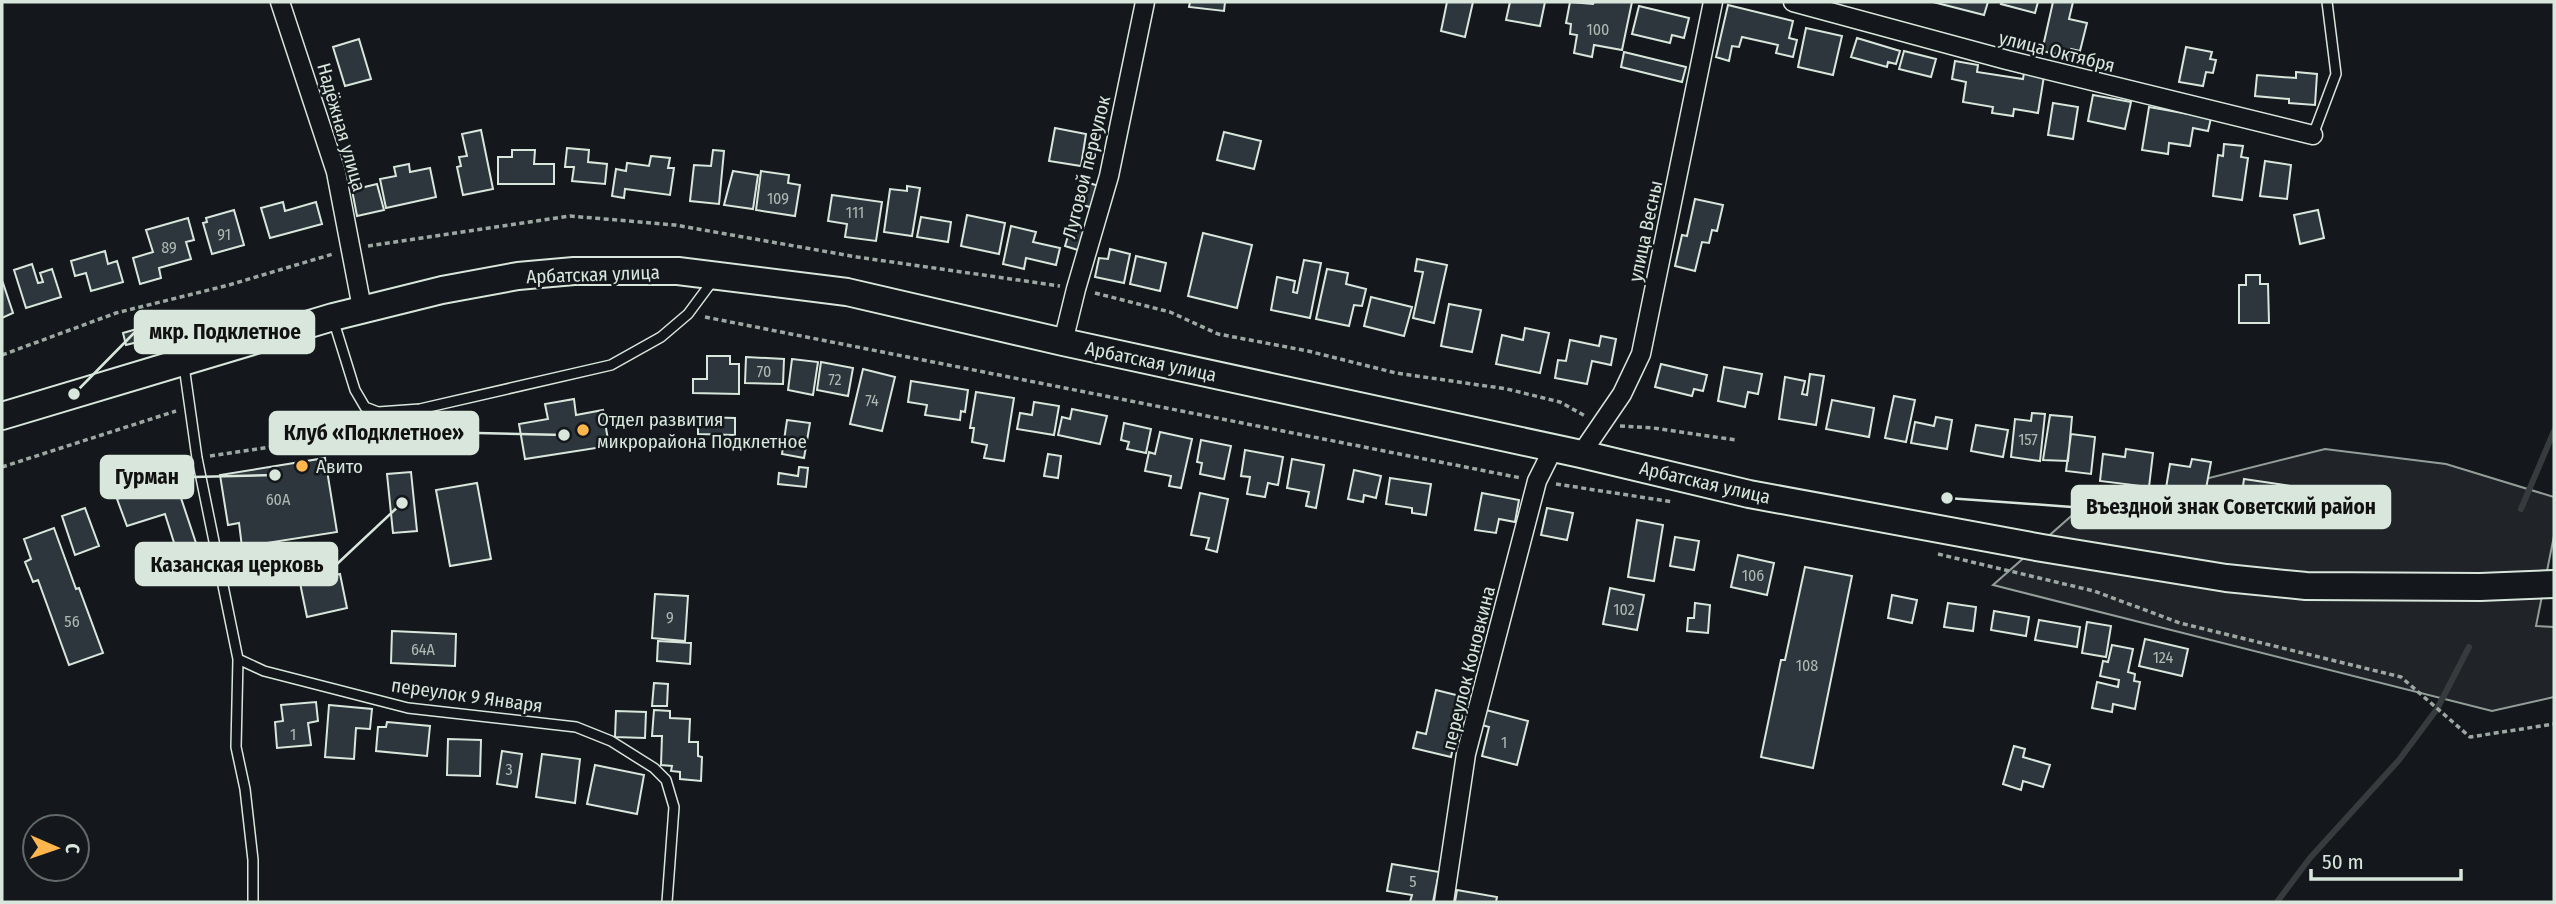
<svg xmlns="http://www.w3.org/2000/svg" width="2556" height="904" font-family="'Fira Sans Condensed',sans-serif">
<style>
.green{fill:#202428;stroke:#939e99;stroke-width:2}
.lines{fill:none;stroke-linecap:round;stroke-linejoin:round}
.stream{stroke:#363b3e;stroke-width:6}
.building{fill:#2c363c;stroke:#d8e6dc;stroke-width:2}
.lane-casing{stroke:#d8e6dc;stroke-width:12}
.street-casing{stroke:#d8e6dc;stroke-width:21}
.secondary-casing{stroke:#d8e6dc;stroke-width:30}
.path{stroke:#9da8a2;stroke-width:3.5;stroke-dasharray:5 3.5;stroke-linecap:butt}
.lane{stroke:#14181c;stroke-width:9}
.street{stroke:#14181c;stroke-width:18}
.secondary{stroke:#14181c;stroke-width:26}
.poi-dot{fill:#ffb74d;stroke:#14181c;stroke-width:2.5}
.labels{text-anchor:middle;stroke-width:5;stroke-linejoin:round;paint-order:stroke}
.number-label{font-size:16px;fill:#adbab4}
.street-label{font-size:19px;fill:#d8e6dc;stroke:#14181c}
.poi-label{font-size:19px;fill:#d8e6dc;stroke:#14181c;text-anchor:start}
.leader{fill:none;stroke:#d8e6dc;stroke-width:2.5}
.callout-dot{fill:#d8e6dc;stroke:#14181c;stroke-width:2.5}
.callout{fill:#d8e6dc;stroke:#d8e6dc;stroke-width:2.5}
.callout-label{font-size:21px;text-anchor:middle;font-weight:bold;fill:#111}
</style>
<rect width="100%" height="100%" fill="#14181c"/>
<path class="green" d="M2325,449l121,15 108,33v39l-18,90 18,1v70l-62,14 -499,-126 84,-74z"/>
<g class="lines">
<path class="stream" d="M2521,509l33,-78
M2277,902l33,-44 89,-98 38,-51 32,-62"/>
</g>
<path class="building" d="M1190,2h35l-1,9 -35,-4z
M1447,2h26l-8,35 -24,-6z
M1510,2h35l-5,24 -34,-6z
M1570,2l23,2 1,-2h38l-10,48 -28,-5 -2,12 -18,-4 3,-18 -7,-1 1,-10 -5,-1z
M1933,2h55l-4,13z
M2002,2h36l-3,11 -34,-9z
M2053,2h20l-4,17 18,4 -7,28 -9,-2 -1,8 -28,-6z
M1728,5l65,16 -4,17 8,2 -4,17 -17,-4 2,-8 -36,-8 -3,10 -7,-1 -3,15 -13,-4z
M1639,6l50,12 -5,20 -12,-3 -2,8 -38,-9z
M1806,28l36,8 -9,39 -35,-8z
M1857,38l43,13 -4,13 -8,-2 -1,5 -36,-10z
M359,39l12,40 -26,7 -12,-39z
M2186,47l26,5 -2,7 6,1 -3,13 -7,-1 -3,14 -24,-4z
M1904,51l32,8 -5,18 -32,-8z
M1624,52l62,15 -4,15 -61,-15z
M1955,61l23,4 -1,7 46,7 1,-6 20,3 -6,37 -24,-4 -1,7 -21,-3 1,-6 -30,-5 3,-20 -14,-3z
M2296,72l21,2 -2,31 -26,-2v-4l-34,-3 2,-21 39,3z
M2093,95l38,7 -6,27 -37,-8z
M2053,103l25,4 -5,32 -25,-4z
M2149,107l62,11 -3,13 -15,-3 -3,18 -21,-3 -1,11 -26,-4z
M1055,128l31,6 -5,32 -32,-5z
M481,130l12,59 -30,6 -6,-28 4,-1 -2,-9 8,-1 -5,-22z
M1224,132l37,9 -7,28 -37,-9z
M2224,144l19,2 -2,11 7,1 -6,42 -29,-4 5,-41 5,1z
M567,148l22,2 -1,12 19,2 -2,20 -33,-3 2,-14h-9z
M512,150h23l-1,14h20v20h-56v-27h14z
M713,150l11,1 -5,53 -29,-3 4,-36 17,1z
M651,156l19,2 -2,10h6l-4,27 -45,-6 -1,9 -12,-2 4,-27 10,2 1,-8 22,3z
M2265,161l26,4 -4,34 -27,-3z
M409,164l1,8 20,-4 6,29 -50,11 -6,-29 16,-3 -2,-9z
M733,171l25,4 -5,34 -29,-4z
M761,171l28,4 -1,8 12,2 -5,31 -39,-6z
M1082,181l17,5 -6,22 -17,-5z
M377,184l7,26 -27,6 -5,-26z
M907,186l13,2 -8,48 -28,-4 6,-43 17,2z
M832,195l50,7 -6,39 -31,-4 2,-13 -19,-3z
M1695,199l28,6 -6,26 -5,-1 -3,13 -7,-1 -7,29 -20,-5 7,-31 5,1z
M283,202l2,9 31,-9 6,22 -52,14 -9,-30z
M234,210l10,35 -32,9 -9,-31 4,-1 -1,-4z
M2318,210l6,28 -24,6 -6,-29z
M967,215l38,8 -6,31 -38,-8z
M921,217l30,5 -3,20 -31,-5z
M188,218l6,22 -8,2 5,17 -32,9 2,10 -21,6 -7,-26 20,-6 -7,-22z
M1011,226l25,6 -3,10 27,6 -4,17 -30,-7 -2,11 -21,-5z
M1071,226l16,5 -6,20 -16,-5z
M1203,233l49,12 -15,63 -49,-12z
M1110,249l20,5 -6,29 -29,-6 4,-19 9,1z
M105,251l3,13 9,-3 6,21 -32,9 -5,-18 -11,3 -4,-15z
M1136,256l30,7 -6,28 -30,-7z
M1417,259l30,6 -13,58 -21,-5 10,-46 -8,-1z
M1304,260l17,3 -11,55 -39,-8 6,-33 18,4 -2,11 4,1z
M32,264l6,19 5,-1 -3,-9 12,-4 9,28 -35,11 -12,-38z
M1327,269l21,4 -2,11 20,5 -4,17 -8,-1 -5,21 -33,-7z
M2246,275h14v9h8l1,39h-30v-38h7z
M3,283l10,30 -11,5v-34z
M1371,297l41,10 -8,29 -40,-10z
M1449,304l32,6 -9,42 -31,-6z
M154,324l3,13 -31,8 -3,-12z
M1525,328l24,5 -9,40 -44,-9 6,-29 21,5z
M1601,336l15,3 -5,26 -19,-4 -5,23 -32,-6 3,-18 8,1 4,-21 29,6z
M707,356h23v8h9v30l-46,-1v-14h14z
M746,357l38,2 -1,25 -38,-1z
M792,359l26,3 -5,33 -25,-5z
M821,362l32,6 -5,28 -31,-6z
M1661,364l46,11 -4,16 -9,-2 -2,7 -37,-9z
M1724,367l38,7 -4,20 -10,-2 -3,15 -27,-6z
M863,369l32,8 -13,54 -32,-7z
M1810,374l14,2 -8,49 -37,-6 6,-42 20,4 -3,13 5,1z
M911,381l57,9 -3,22 -4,-1 -1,9 -35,-5 2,-10 -19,-3z
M976,392l38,6 -10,63 -20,-3 3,-13 -15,-3 2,-14h-4z
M1894,396l21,4 -9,42 -21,-4z
M574,399l2,16 27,-5 6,36 -84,13 -6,-35 29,-5 -3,-15z
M1832,400l42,8 -5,29 -43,-8z
M1034,402l25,4 -5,29 -37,-6 3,-16 12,2z
M1072,409l35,7 -7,28 -42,-9 4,-18 8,2z
M2032,413l13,1 -5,47 -29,-4 4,-38 16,2z
M2050,415l22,2 -4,44 -25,-1z
M698,417l37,1v17l-37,-1z
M1936,417l16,3 -5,29 -36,-6 4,-21 19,4z
M787,420l23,3 -6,35 -22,-4z
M1124,423l27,6 -5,24 -19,-4 2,-7 -8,-2z
M1976,425l32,5 -5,27 -32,-6z
M1160,432l32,7 -11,49 -12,-2 2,-10 -26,-5 4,-19 6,2z
M2071,434l24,3 -4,37 -25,-3z
M1201,440l30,6 -7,33 -24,-5 2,-11 -5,-1z
M2126,449l27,4 -4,34 -49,-6 3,-27 22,3z
M1245,450l38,7 -5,28 -10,-2 -3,14 -18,-3 3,-17 -9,-1z
M1048,454l13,2 -3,22 -14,-2z
M325,458l12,74 -95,15 -3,-24 -11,2 -8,-50z
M1292,459l32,6 -8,43 -10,-2 3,-14 -22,-4z
M2192,459l19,3 -6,32 -39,-6 4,-24 20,3z
M799,467l9,1 -2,19 -28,-3 1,-11 19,3z
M1354,470l27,6 -5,22 -12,-3 -1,7 -15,-3z
M411,472l6,59 -24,2 -6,-59z
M1390,478l41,6 -5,31 -14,-2v-5l-26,-4z
M2244,479l47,7 -3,21 -47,-7z
M175,480l21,63 -20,6 -11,-35 -38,12 -10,-27z
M477,483l14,76 -41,7 -14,-76z
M1200,493l28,6 -11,53 -11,-3 3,-11 -18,-3z
M1482,493l37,7 -4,22 -16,-3 -3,14 -21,-3z
M85,508l14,38 -24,9 -13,-39z
M1547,508l26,5 -6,27 -26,-5z
M1637,520l26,5 -9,56 -26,-4z
M54,528l22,61 3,-1 24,65 -34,12 -31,-85 -5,2 -8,-20 6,-3 -7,-20z
M1675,537l24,4 -5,29 -24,-4z
M1738,555l36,8 -7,32 -36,-8z
M1805,567l47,9 -39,192 -52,-11 20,-97h4z
M340,574l7,34 -40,9 -7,-34z
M1610,588l34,7 -7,35 -34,-6z
M655,594l33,2 -3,45 -33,-3z
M1892,595l25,5 -5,23 -24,-5z
M1695,603l15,2 -2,28 -21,-2 1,-13h6z
M1948,603l28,4 -3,24 -29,-4z
M1994,611l35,6 -3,19 -35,-6z
M2039,620l41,7 -3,20 -42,-7z
M2087,622l24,4 -5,31 -24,-4z
M392,631l64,3 -1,32 -64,-3z
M2145,639l43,10 -6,27 -43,-10z
M658,641l33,2 -1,21 -33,-3z
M2112,645l21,4 -5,23 7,2 -1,7 6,1 -5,27 -22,-5 -1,8 -20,-4 5,-26 21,5 1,-7 -19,-4 3,-15 5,1z
M654,683l14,1 -1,22h-15z
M1436,690l28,7 -13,60 -38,-9 4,-16 9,2z
M316,702l2,19 -10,2 3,22 -34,3 -2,-26 8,-1 -2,-16z
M329,705l43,4 -2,20 -14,-1 -2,31 -29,-2z
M654,710l16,1v7l20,1 -1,23h9v14l4,1 -1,24 -21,-2v-7l-9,-1 1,-5 -11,-1 1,-29h-10z
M1486,710l42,11 -11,44 -35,-9 7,-29 -7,-2z
M616,711l30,1 -1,26 -30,-1z
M387,722l43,4 -3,30 -51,-5 2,-24h8z
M448,739l33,1 -1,36 -33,-1z
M2014,746l11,3 -2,8 27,8 -7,22 -20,-6 -2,9 -18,-6z
M502,751l20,3 -5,33 -20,-3z
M542,754l38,5 -5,44 -39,-6z
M595,765l49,10 -7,39 -50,-10z
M1392,864l47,8 -6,30h-23l2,-7 -25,-4z
M1457,890l40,7 -1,5h-41z"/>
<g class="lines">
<g class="lane-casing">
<path id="lane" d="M2313,135l23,-61 -9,-72
M333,319l22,71 10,17 13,5 42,-3 191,-44 50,-28 27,-23 26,-35
M184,366l13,92 41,201 -2,88 9,42 8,71v42
M238,659l26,12 144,37 168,19 35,14 43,27 12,12 8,27 -7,95"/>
</g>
<g class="street-casing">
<path id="street" d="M280,2l56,170 26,136
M1793,2l214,58 306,75
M1063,342l13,-53 33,-113 36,-174
M1581,454l41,-60 19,-40 72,-352
M1444,902l22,-148 71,-273 16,-32"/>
</g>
<g class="secondary-casing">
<path id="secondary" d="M2,416l331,-99 109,-27 76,-14 56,-5h104l169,21 216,50 518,112 168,40 293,54 184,30 80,8 174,1 74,-3"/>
</g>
<path class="path" d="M368,246l202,-30 105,9 182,32 203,29
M1095,293l75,19 48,22 90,17 88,22 111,16 53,13 27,15
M705,317l816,161
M2,355l114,-42 113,-28 104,-31
M1620,426l33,2 83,12
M210,456l149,-22 9,-10
M2,467l174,-56
M1556,484l117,18
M1938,554l156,37 86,32 221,54 69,60 84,-13"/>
<use href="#lane" class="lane"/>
<use href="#street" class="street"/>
<use href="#secondary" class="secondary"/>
</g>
<g class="poi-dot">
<circle cx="583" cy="430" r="7"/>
<circle cx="302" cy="466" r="7"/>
</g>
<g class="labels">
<g class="number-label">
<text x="1598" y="35">100</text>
<text x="778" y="204">109</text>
<text x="855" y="218">111</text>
<text x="224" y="240">91</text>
<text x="169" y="253">89</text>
<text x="764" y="377">70</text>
<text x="835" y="385">72</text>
<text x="872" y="406">74</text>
<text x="2028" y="445">157</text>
<text x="278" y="505">60А</text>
<text x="1753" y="581">106</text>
<text x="1624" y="615">102</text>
<text x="670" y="623">9</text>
<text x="72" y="627">56</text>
<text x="423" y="655">64А</text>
<text x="2163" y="663">124</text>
<text x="1807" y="671">108</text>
<text x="293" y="740">1</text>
<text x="1504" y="748">1</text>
<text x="509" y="775">3</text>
<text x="1413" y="887">5</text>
</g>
<g class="street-label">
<text transform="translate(2057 51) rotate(14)" y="7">улица Октября</text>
<text transform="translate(342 127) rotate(74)" y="7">Надёжная улица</text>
<text transform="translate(1086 167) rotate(-76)" y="7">Луговой переулок</text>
<text transform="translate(1645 231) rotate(-78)" y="7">улица Весны</text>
<text transform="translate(593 274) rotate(-2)" y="7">Арбатская улица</text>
<text transform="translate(1151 361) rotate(12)" y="7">Арбатская улица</text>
<text transform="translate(1705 482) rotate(13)" y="7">Арбатская улица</text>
<text transform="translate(1468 668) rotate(-76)" y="7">переулок Коновкина</text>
<text transform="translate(467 695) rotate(8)" y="7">переулок 9 Января</text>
</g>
<g class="poi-label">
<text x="597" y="426">Отдел развития<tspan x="597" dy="22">микрорайона Подклетное</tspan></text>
<text x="316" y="473">Авито</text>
</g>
</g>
<path class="leader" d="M74 394L135 332M564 435L478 433M275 475L193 477M1947 498L2072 507M402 503L337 564"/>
<g class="callout-dot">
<circle cx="74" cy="394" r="7"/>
<circle cx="564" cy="435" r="7"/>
<circle cx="275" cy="475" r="7"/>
<circle cx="1947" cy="498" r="7"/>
<circle cx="402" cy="503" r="7"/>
</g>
<g class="callout">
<rect x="135" y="311" width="179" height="42" rx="7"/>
<rect x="270" y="412" width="208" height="42" rx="7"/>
<rect x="101" y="456" width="92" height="42" rx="7"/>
<rect x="2072" y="486" width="318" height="42" rx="7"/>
<rect x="136" y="543" width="201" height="42" rx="7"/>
</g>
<g class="callout-label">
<text x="225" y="339">мкр. Подклетное</text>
<text x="374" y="440">Клуб «Подклетное»</text>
<text x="147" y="484">Гурман</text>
<text x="2231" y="514">Въездной знак Советский район</text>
<text x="237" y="572">Казанская церковь</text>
</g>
<rect width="2556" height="904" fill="none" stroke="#d8e6dc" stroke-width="7"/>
<g transform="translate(56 848) rotate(92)"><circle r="33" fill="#14181c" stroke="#626a69" stroke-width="2"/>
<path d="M0-5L12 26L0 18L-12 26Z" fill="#ffb74d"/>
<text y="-10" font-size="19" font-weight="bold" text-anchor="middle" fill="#d8e6dc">С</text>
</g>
<path d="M2311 869v10h150v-10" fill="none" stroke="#d8e6dc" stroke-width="3.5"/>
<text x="2322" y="869" font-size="21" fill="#d8e6dc" stroke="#14181c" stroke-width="5" paint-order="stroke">50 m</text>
</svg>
